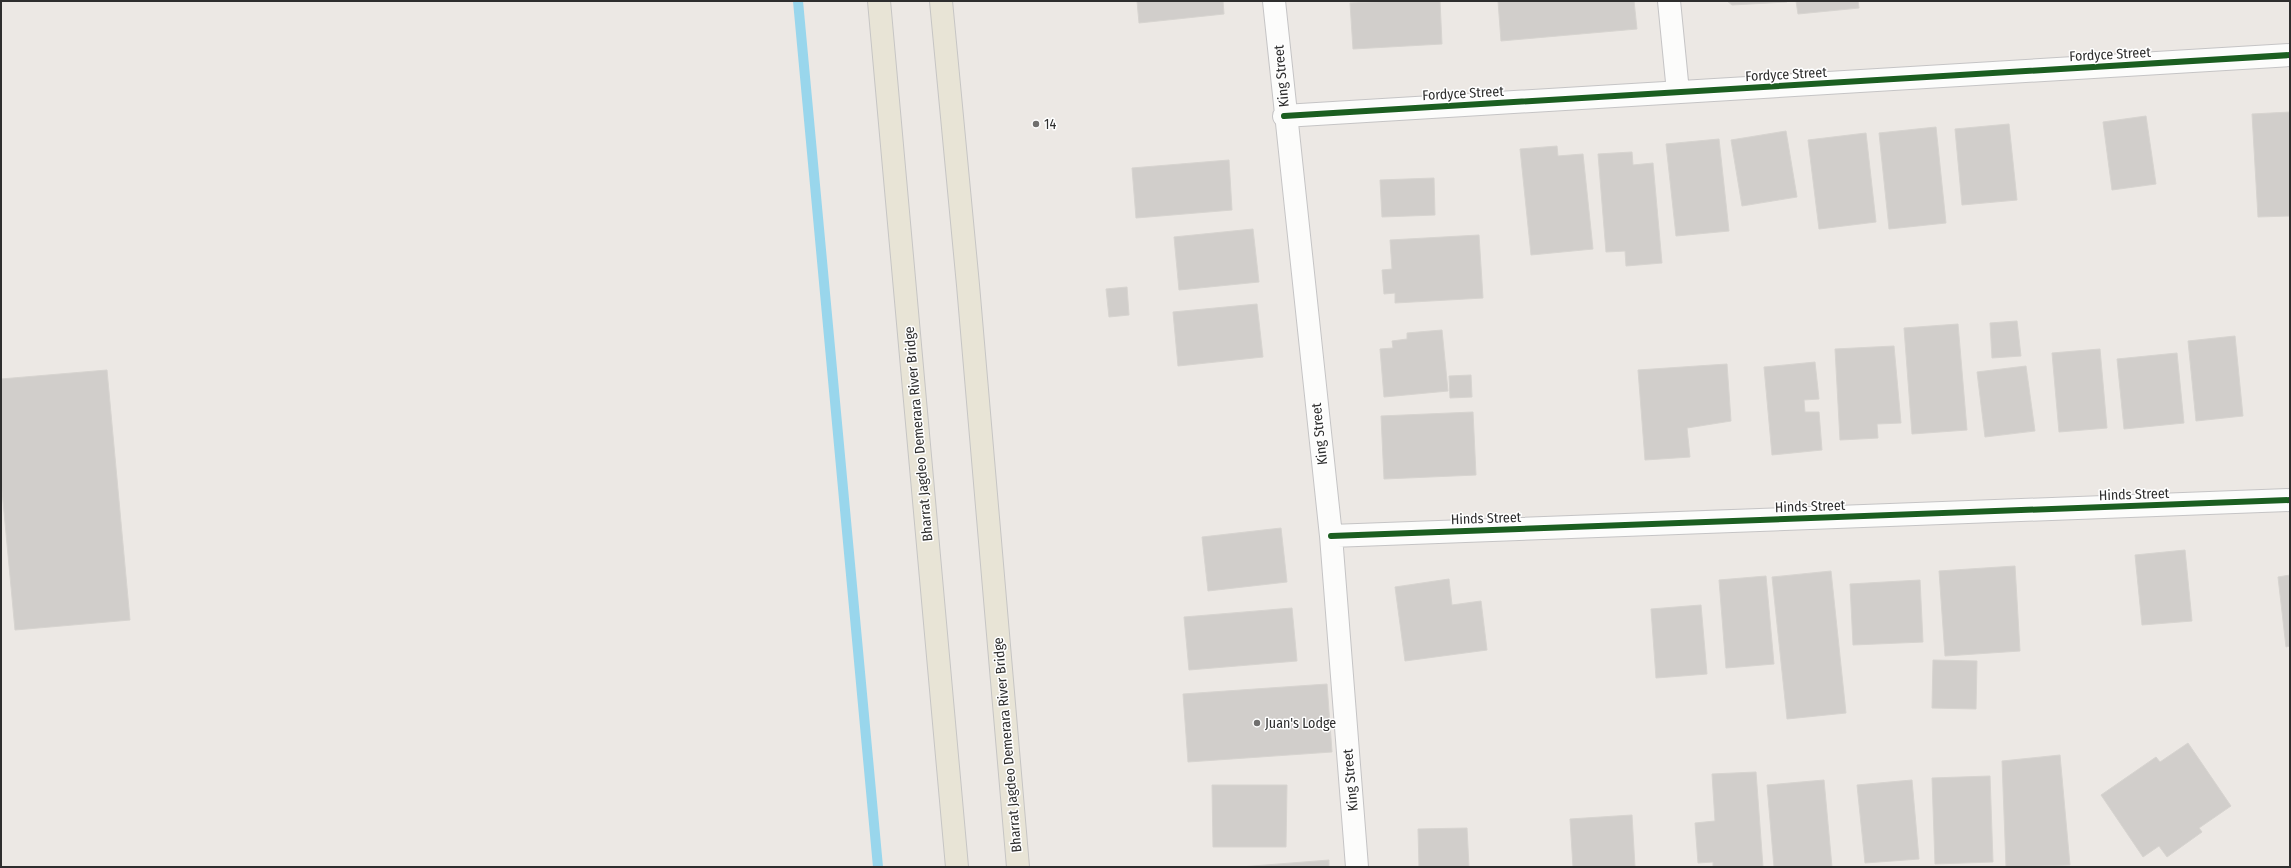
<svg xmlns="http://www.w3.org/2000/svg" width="2291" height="868" font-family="'Fira Sans Condensed',sans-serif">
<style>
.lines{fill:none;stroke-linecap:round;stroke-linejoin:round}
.stream{stroke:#99d6ec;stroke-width:10}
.building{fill:#d1cecb;stroke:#d7d4d0}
.minor-casing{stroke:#c5c4c5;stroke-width:24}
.primary-casing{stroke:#c6c5c4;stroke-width:24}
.minor{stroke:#fcfcfb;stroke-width:22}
.primary{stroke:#e8e4d6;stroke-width:22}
.cycleway-casing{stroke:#fff;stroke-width:8}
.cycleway{stroke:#1b5e20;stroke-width:6}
.poi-dot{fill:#706f6e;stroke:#fff;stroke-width:1.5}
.labels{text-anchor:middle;stroke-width:3;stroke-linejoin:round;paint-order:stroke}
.street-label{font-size:14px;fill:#2e2e2e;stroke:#fff}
.poi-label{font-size:14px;fill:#2e2e2e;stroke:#fff;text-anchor:start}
</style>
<rect width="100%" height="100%" fill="#ece8e4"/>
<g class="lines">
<path class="stream" d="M798,1l80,866"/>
</g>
<path class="building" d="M1137,1h86l1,13 -85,9z
M1392,1h48l2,43 -89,5 -3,-46z
M1498,1h136l3,28 -136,12z
M1727,1h60v1l-55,3z
M1796,1h62l1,7 -61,6z
M2290,112v104l-32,1 -6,-103z
M2146,116l10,68 -44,6 -9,-68z
M2009,124l8,76 -55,5 -7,-76z
M1936,127l10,96 -57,6 -10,-96z
M1786,131l11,66 -55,9 -11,-66z
M1866,133l10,89 -57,7 -11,-89z
M1719,139l10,92 -53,5 -10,-92z
M1557,146l1,10 25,-2 10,95 -62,6 -11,-106z
M1632,152l1,13 20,-2 9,100 -36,3 -1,-15 -19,1 -8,-98z
M1229,160l3,50 -96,8 -4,-50z
M1434,178l1,37 -53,2 -2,-37z
M1253,229l6,53 -80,8 -5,-53z
M1479,235l4,63 -88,5v-10l-11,1 -2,-24 10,-1 -2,-29z
M1127,287l2,28 -20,2 -3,-28z
M1257,304l6,53 -85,9 -5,-54z
M2017,321l4,35 -29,2 -2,-35z
M1958,324l9,106 -55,4 -8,-106z
M1442,330l6,61 -64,6 -4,-48 13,-1 -1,-7 15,-2v-6z
M2235,336l8,80 -47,5 -8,-80z
M1894,346l7,77 -24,1 1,14 -38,2 -5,-91z
M2100,349l7,79 -48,4 -7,-79z
M2177,353l7,70 -60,6 -7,-70z
M1815,362l4,37 -15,1 1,12h14l3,38 -50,5 -8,-88z
M1727,364l4,57 -44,7 3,29 -45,3 -7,-90z
M2026,366l9,65 -50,6 -8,-65z
M107,370l23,250 -115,10 -14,-150v-101z
M1471,375l1,22 -22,1 -1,-22z
M1473,412l3,63 -92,4 -3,-63z
M1281,528l6,54 -79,9 -6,-54z
M2185,550l7,71 -50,4 -7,-70z
M2015,566l5,85 -75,5 -6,-85z
M1831,571l15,142 -59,6 -15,-142z
M2290,575v71l-4,1 -8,-70z
M1766,576l8,88 -48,4 -7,-88z
M1449,579l3,26 29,-4 6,49 -82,11 -10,-74z
M1920,580l3,62 -70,3 -3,-61z
M1701,605l6,69 -51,4 -5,-69z
M1292,608l5,53 -108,9 -5,-53z
M1933,660l44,1 -1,48 -44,-1z
M1327,684l5,68 -144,10 -5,-68z
M2188,743l43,63 -32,22 3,4 -35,25 -8,-11 -16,11 -42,-62 55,-38 4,5z
M2060,755l10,110 -64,2 -4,-106z
M1756,772l7,95h-50v-5l-15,1 -3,-40 20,-2 -3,-47z
M1990,776l3,86 -58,2 -3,-86z
M1824,780l8,87h-58l-7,-82z
M1912,780l7,79 -54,4 -8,-78z
M1212,785h75l-1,62h-73z
M1632,815l3,52h-62l-3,-48z
M1467,828l2,39h-50l-1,-38z
M1329,860v7h-89z"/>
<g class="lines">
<g class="minor-casing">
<path id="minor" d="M1274,1l57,535 26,331
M1669,1l9,91
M1284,116l1006,-61
M1331,536l959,-36"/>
</g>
<g class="primary-casing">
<path id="primary" d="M879,1l78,866
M941,1l27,284 50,582"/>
</g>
<use href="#minor" class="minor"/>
<use href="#primary" class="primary"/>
<g class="cycleway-casing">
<path id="cycleway" d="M1284,116l1006,-61
M1331,536l959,-36"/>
</g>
<use href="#cycleway" class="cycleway"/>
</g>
<g class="poi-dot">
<circle cx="1036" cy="124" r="4"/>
<circle cx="1257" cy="723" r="4"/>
</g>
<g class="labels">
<g class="street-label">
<text transform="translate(2110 54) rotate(-3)" y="5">Fordyce Street</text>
<text transform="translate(1786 74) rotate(-3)" y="5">Fordyce Street</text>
<text transform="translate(1281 76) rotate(-95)" y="5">King Street</text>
<text transform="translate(1463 93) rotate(-3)" y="5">Fordyce Street</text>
<text transform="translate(918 434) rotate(-95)" y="5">Bharrat Jagdeo Demerara River Bridge</text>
<text transform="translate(1319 434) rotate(-96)" y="5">King Street</text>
<text transform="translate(2134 494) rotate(-2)" y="5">Hinds Street</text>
<text transform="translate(1810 506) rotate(-2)" y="5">Hinds Street</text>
<text transform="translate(1486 518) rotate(-2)" y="5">Hinds Street</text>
<text transform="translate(1007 745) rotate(-95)" y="5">Bharrat Jagdeo Demerara River Bridge</text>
<text transform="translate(1350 780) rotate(-95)" y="5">King Street</text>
</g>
<g class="poi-label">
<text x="1044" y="129">14</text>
<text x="1265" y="728">Juan's Lodge</text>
</g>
</g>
<rect width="2291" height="868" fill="none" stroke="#2e2e2e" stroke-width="4"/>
</svg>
